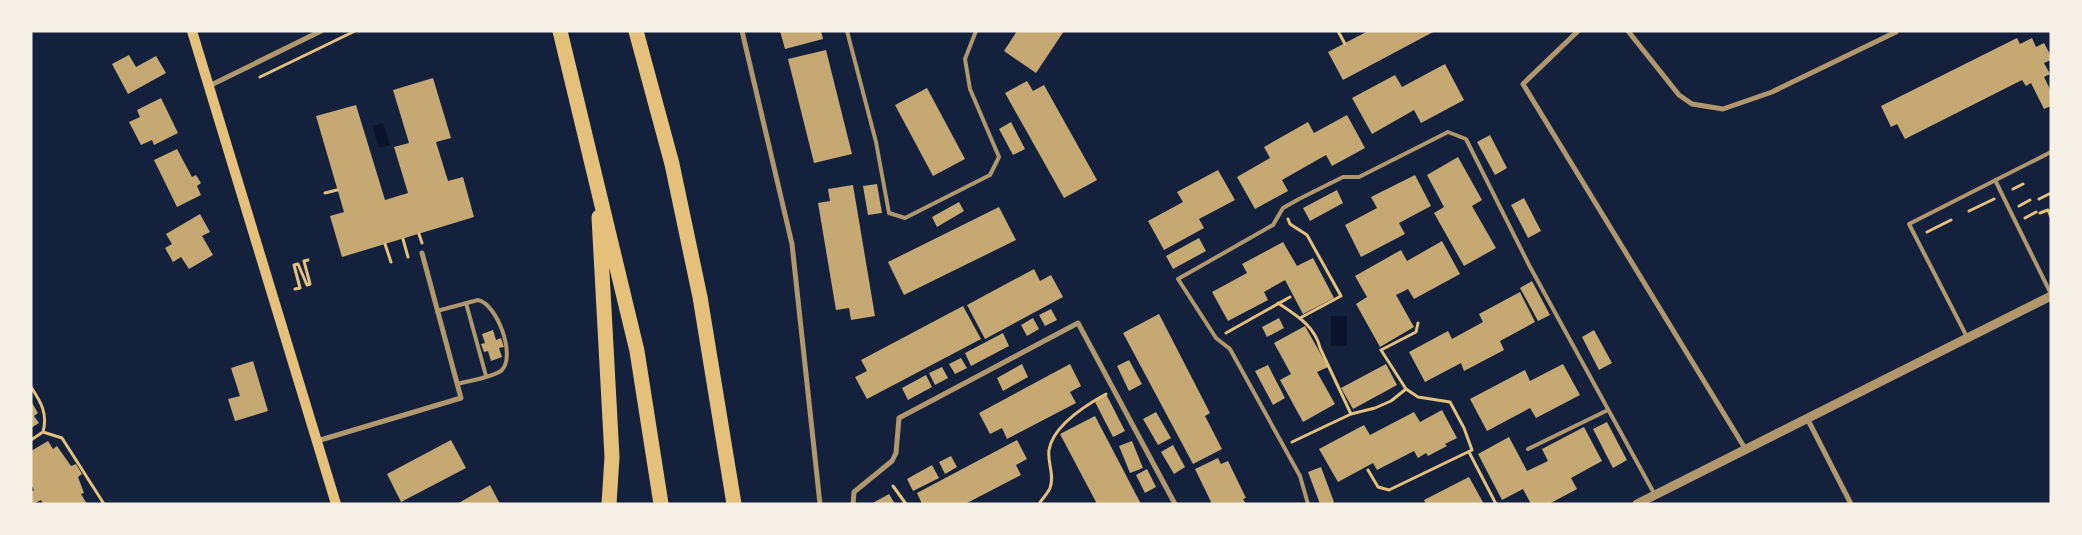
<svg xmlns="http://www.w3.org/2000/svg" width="2082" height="535" font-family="Manrope,sans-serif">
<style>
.water{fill:#0b132b}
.building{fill:#c6a872}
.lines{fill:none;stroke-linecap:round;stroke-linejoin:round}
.path{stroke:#e5c07b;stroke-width:3}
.service{stroke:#b1986c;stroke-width:4}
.minor{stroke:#b1986c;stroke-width:5}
.tertiary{stroke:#b1986c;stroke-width:9}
.secondary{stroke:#e5c07b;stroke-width:10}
.motorway{stroke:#e5c07b;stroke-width:15}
</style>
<rect width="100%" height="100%" fill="#14213d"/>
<path class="water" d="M383,123l7,22 -11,3 -7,-22z
M1331,316h16v30h-16z"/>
<path class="building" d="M780,31h41l2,8 -38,10z
M1017,31h47l-28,42 -32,-22z
M1368,31h67l-92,49 -15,-28z
M2017,38l3,6 12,-6 4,9 8,-4 7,13v4l-7,3 6,11 -6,3 7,14v15l-7,3 -13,-26 -5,3 -4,-6 -117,59 -8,-15 -6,3 -10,-21z
M826,50l26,104 -38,9 -26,-104z
M129,55l7,12 20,-11 10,17 -38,21 -16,-30z
M1445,64l19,36 -43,23 -7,-13 -42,24 -20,-36 43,-23 7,12z
M433,78l18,60 -15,4 12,39 15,-4 11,40 -132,40 -12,-41 14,-4 -28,-96 40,-11 29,95 23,-7 -14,-46 15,-4 -16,-53z
M1027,81l6,10 11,-6 53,95 -33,18 -59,-105z
M927,88l38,71 -32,17 -38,-71z
M161,98l17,35 -24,12 -2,-5 -11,5 -12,-23 11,-5 -3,-7z
M1347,115l18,33 -33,18 -6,-11 -44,25 6,11 -33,18 -18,-32 33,-19 -6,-11 44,-25 6,11z
M1011,122l14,27 -12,6 -14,-26z
M1490,135l17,33 -12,7 -18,-33z
M177,149l15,28 4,-2 5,8 -4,3 4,9 -24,12 -23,-47z
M1458,157l24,43 -10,6 24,42 -32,18 -30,-53 10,-6 -17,-32z
M1218,170l17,30 -36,19 5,9 -40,22 -16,-29 35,-19 -6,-10z
M1415,175l16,31 -32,17 6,11 -44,23 -16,-32 32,-17 -6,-11z
M877,184l5,29 -14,2 -5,-29z
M853,185l22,131 -24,4 -2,-12 -13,2 -18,-107 12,-2 -2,-12z
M1337,190l6,13 -33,18 -7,-13z
M1524,198l17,33 -13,7 -17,-33z
M959,202l5,9 -27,16 -5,-10z
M999,207l17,33 -112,55 -16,-33z
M200,214l10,18 -8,4 11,19 -24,14 -8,-12 -8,5 -8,-14 7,-4 -6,-10z
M1199,238l7,13 -33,18 -7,-13z
M1442,241l18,33 -46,25 -6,-10 -12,6 18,32 -34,20 -24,-43 11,-7 -12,-21 46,-26 6,11z
M1283,242l14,24 16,-8 21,40 -31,16 -18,-34 -21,12 4,8 -40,21 -16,-29 35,-19 -5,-9z
M1034,269l6,12 11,-6 12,22 -78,42 -18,-34z
M1532,281l18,34 -12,6 -18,-33z
M1520,292l15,30 -35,19 4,9 -40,21 -3,-8 -36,19 -16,-30 39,-21 4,8 31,-17 -4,-8z
M963,306l18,33 -114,60 -12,-22 12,-6 -6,-11z
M1051,309l6,11 -12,6 -6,-11z
M1159,314l51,99 -5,3 17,33 -29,15 -70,-131z
M1033,318l6,11 -12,7 -6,-11z
M1279,318l5,10 -17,9 -5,-10z
M1305,326l23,41 -11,5 18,32 -32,18 -23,-42 11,-6 -17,-31z
M493,330l3,10 5,-2 3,9 -5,1 3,9 -11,4 -3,-10 -4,1 -3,-8 4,-1 -3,-9z
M1594,330l18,33 -13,7 -17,-33z
M1003,333l6,13 -38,20 -6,-13z
M961,358l6,10 -12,6 -6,-10z
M1129,360l13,24 -13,7 -12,-25z
M253,361l15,50 -33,10 -7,-22 12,-3 -9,-28z
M1022,364l6,13 -25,14 -6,-13z
M1070,364l11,22 -11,6 6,11 -69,36 -5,-11 -12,6 -11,-21z
M1386,364l11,21 -44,24 -12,-21z
M1563,364l17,31 -44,23 -6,-10 -43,23 -17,-32 55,-29 5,11z
M1268,365l17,33 -12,7 -18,-34z
M942,367l6,11 -13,7 -6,-12z
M926,375l6,12 -24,13 -6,-12z
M1106,394l19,37 -12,6 -19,-37z
M31,401l7,12 -4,3 5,7 -8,5z
M1442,410l15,28 -12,6 2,2 -19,10 -2,-3 -8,5 -4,-7 -37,19 -4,-7 -35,19 -19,-33 45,-24 6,10 44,-23 6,10z
M1156,412l15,26 -13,7 -15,-26z
M1095,416l46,88h-44l-37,-70z
M1607,422l20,38 -14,8 -20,-39z
M1584,427l18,34 -31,17 6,11 -28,15h-18l-8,-15 -21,11 -24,-46 31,-17 18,34 21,-10 -6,-12z
M451,440l15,28 -65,34 -14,-28z
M1017,440l10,19 -11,6 5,10 -56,29h-43l-5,-11z
M48,441l5,8 4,-3 14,20 5,-2 6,10 -4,3 6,16 -3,1 6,10h-44l-2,-4 -8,4 -2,-3v-9l3,-2 -3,-6v-33z
M1132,441l11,27 -13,5 -11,-27z
M1173,445l12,22 -11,7 -13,-22z
M951,456l6,11 -12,7 -6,-12z
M1218,458l3,6 7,-3 18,37 -3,1 3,5h-34l-17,-35z
M932,465l7,13 -26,13 -6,-12z
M1321,467l13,35 -3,2h-11l-12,-32z
M1147,469l9,18 -11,6 -9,-18z
M1469,477l15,27h-58l-2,-4z
M490,485l10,19h-43z
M889,494l6,10h-24z"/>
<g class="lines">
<path class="path" d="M1338,31l7,13
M260,77l95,-46
M2013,189l10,-5
M325,193l12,-3
M2039,199l12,-6
M2019,206l11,-6
M1969,211l25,-12
M2040,213l8,-3 3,7
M2025,218l11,-6
M1288,219l2,5 17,11 34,61 -41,22
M1927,232l24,-12
M419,234l3,9
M403,239l5,18
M385,244l6,18
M295,289l5,-1 -6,-23 4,-1 9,21 3,-1 -6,-23 4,-1
M1278,303c18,12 37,23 42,45l31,66
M1226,333l64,-36
M31,387c10,15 17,27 12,45
M31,440l12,-8 19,6 42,66
M1292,442l59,-28 24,-6 16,-7 15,-12
M1469,452l27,52
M1368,470l10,17 11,3 83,-40 -8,-22 -14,-26 -32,-5 -12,-8 -25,-39 35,-18 2,-9
M893,486l13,18
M1039,504c3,-5 9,-11 11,-16 5,-13 -3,-26 -1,-38 4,-24 37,-45 57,-56"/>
<path class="service" d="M847,31l29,111 13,71 16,5 85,-43 9,-18 -29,-68 -5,-30 11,-28
M1995,180l56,114
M466,303l20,73
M437,311l41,-11c19,4 38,55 24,70 -7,7 -34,11 -45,14
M1967,337l-58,-113 142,-72
M1528,449l80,-39
M1308,504l-8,-28 -70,-127 -14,-11 -38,-59 95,-54 10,-17 16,-9 44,-22h16l89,-45 18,7 63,126 126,230"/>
<path class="minor" d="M742,31l50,213 28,260
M1578,31l-55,53 223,366
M1628,31l51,64 13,9 31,5 49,-17 124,-60
M209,86l112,-55
M1808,420l43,84
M317,441l144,-43 -39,-145
M853,504l1,-12 38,-31 4,-8 3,-35 179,-95 97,181"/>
<path class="tertiary" d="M1637,504l414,-208"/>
<path class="secondary" d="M192,31l144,473"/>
<path class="motorway" d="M560,31l77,320 24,153
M636,31l36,133 28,133 34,207
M599,217l13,240 -3,47"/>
</g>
<rect width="2082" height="535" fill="none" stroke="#f6f1e7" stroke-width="65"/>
</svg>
